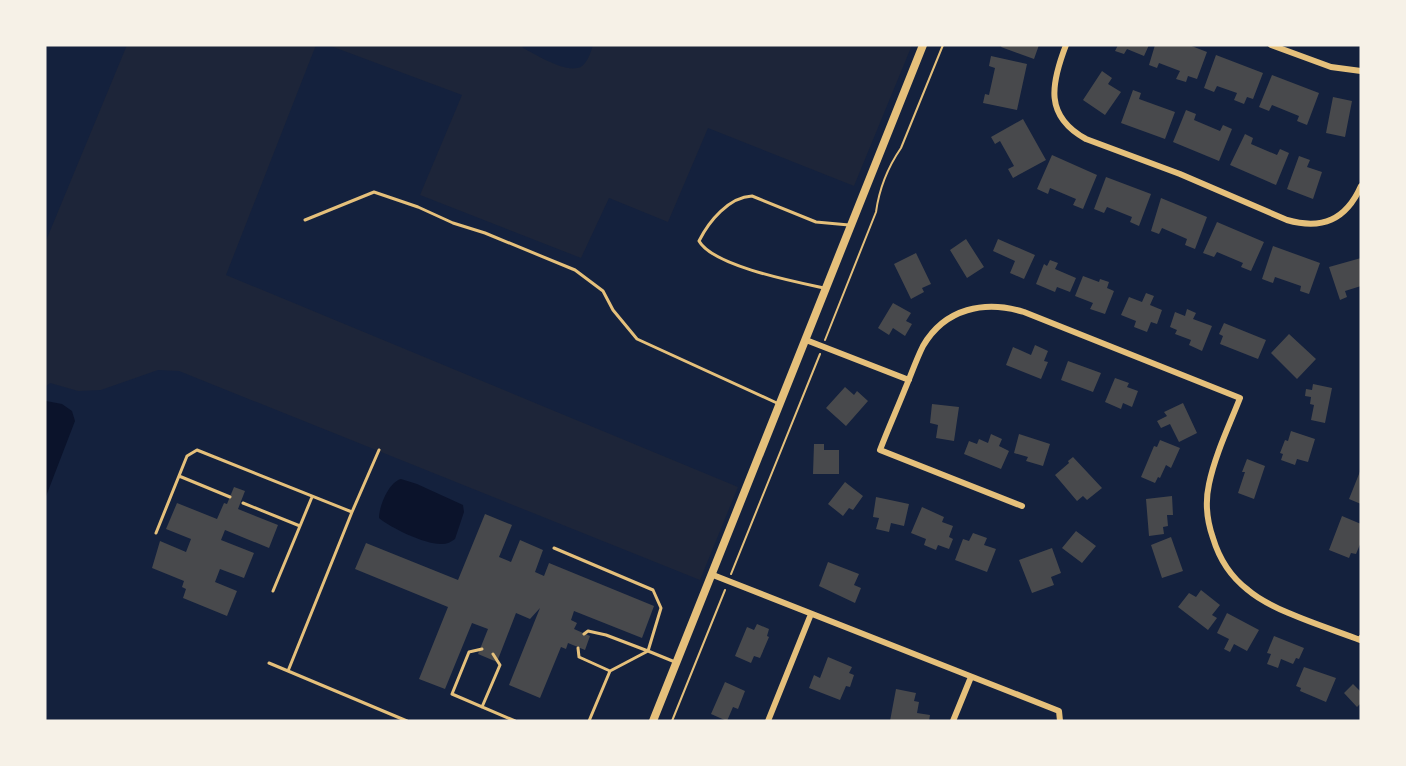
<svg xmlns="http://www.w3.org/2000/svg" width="1406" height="766" font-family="'Fira Sans',sans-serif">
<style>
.green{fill:#1d2539}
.water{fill:#0b132b}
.building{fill:#48494c}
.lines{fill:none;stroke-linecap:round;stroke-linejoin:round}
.path{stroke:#e5c07b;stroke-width:2}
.service{stroke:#e5c07b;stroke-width:3}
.minor{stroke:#e5c07b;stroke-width:6}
.tertiary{stroke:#e5c07b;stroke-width:8}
</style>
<rect width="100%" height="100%" fill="#14213d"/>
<path class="green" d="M127,45h189l-90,230 512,212 -38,93 -521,-209 -21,-1 -57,20 -23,1 -28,-8 -5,4v-144z
M328,45h194l1,3c14,7 51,31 62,15 4,-5 6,-12 8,-18h319l-58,141 -146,-58 -40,94 -59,-24 -28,60 -161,-63 42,-100z"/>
<path class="water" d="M46,401l16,3 10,7 3,10 -30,78z
M401,479l16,5 46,21 1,7 -9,27c-4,3 -8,5 -13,5 -16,1 -51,-16 -63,-26 0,-12 10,-36 22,-39z"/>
<path class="building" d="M1002,45h37l-5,14 -33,-12z
M1118,45h31l-5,11 -17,-7 -3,5 -9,-3z
M1155,45h34l18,7 -10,27 -9,-3 -2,6 -10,-3 4,-8 -21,-8 -2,5 -8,-3z
M1216,55l47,18 -10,26 -6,-2 -3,7 -10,-4 3,-7 -20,-7 -3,6 -10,-4z
M991,56l36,8 -10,46 -34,-7 2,-9 4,1 6,-27 -6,-2z
M1102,71l10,7 -4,6 13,8 -16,23 -22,-15z
M1272,75l47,18 -12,32 -10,-4 2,-5 -27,-11 -3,6 -10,-4z
M1133,90l8,3 -2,6 36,13 -10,27 -44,-16z
M1333,97l19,4 -7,36 -19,-4z
M1186,110l10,4 -2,6 26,11 3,-6 9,4 -13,32 -46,-19z
M1023,119l23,41 -33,18 -5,-9 6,-3 -14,-25 -5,3 -4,-7z
M1245,134l8,4 -2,6 26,11 3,-6 9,4 -13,32 -46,-20z
M1052,155l45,20 -14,34 -10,-4 3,-6 -26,-11 -2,6 -11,-5z
M1299,156l11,4 -3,7 15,5 -9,27 -26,-10z
M1106,177l45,17 -12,32 -9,-4 2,-5 -25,-10 -3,6 -10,-4z
M1161,198l46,19 -12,32 -10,-4 2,-6 -25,-11 -3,6 -8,-3z
M1217,222l47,20 -13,29 -10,-4 2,-4 -26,-11 -3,5 -11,-4z
M966,239l18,28 -17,11 -17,-28z
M998,239l37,16 -11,24 -14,-6 5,-12 -22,-10z
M1273,246l47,17 -11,31 -9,-3 1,-5 -26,-9 -2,6 -11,-4z
M916,253l15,31 -9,4 2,4 -13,7 -17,-35z
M1361,258v28l-16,5 2,6 -7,3 -11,-33z
M1050,260l8,3 -3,6 21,9 -6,14 -13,-5 -2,5 -19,-8 8,-20 3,2z
M1083,276l16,6 1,-3 9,3 -2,6 7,3 -9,23 -15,-5 3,-6 -18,-7z
M1146,293l8,3 -4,9 12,5 -5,14 -6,-2 -4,10 -13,-5 2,-6 -15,-6 8,-18 13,5z
M893,303l18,10 -5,8 6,3 -7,12 -12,-8 -4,7 -11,-7z
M1187,309l9,4 -3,6 19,7 -10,25 -13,-6 2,-5 -16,-6 2,-4 -7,-3 5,-15 10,4z
M1224,323l42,17 -8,19 -38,-15 3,-8 -4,-2z
M1289,334l27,25 -19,20 -26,-26z
M1035,345l13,6 -4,10 4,1 -7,17 -35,-14 7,-18 18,8z
M1068,361l33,12 -8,19 -32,-12z
M1115,378l14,5 -2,4 11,4 -6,16 -9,-4 -2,6 -16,-7z
M1313,384l19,4 -7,35 -14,-3 3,-15 -4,-1 1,-7 -6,-1 1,-7 6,1z
M845,387l9,8 3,-4 11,10 -22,25 -20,-18z
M1183,403l14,30 -18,9 -9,-18 -9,4 -4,-7 10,-5 -3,-4z
M932,404l27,3 -5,34 -18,-3 2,-13 -8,-2z
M1291,431l24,8 -7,23 -11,-3 -2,6 -14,-5 2,-6 -3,-1 5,-13 3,1z
M991,434l11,5 -3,7 10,5 -8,18 -37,-15 5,-13 8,3 2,-5 9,4z
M1019,434l31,10 -7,22 -17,-5 2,-4 -14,-4z
M1160,440l20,8 -9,20 -5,-3 -6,13 -2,-1 -3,6 -14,-6 13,-31 3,1z
M814,444h10v6h15v24h-26z
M1073,457l29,31 -15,12 -4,-4 -6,5 -22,-26 14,-12 -1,-2z
M1247,459l18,7 -11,33 -16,-6 7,-21h-3z
M1361,469v35l-12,-5z
M845,482l18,14 -10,14 -4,-2 -6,8 -15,-12z
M234,487l11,4 -7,18 40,16 -9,23 -44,-18 -4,10 33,13 -10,25 -24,-9 -5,13 22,9 -10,25 -44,-18 3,-9 -4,-2 2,-6 -32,-13 8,-27 26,11 5,-13 -25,-10 11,-26 40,16 7,-16 3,1z
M1172,496l1,19h-6l1,11 -5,1 1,7 -15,2 -3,-37z
M876,497l33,7 -5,22 -13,-3 -2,9 -13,-3 3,-11 -6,-1z
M922,507l22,10 -2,5 11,4 -4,11 4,2 -4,10 -11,-4 -2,5 -12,-5 2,-6 -15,-6z
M485,514l27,11 -13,32 12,5 9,-22 23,10 -8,22 9,4 5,-13 105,43 -12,32 -68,-27 -3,9 6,3 -3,6 16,7 -5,14 -17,-7 -2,6 -5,-2 -21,51 -31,-13 31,-77 -10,11 -14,-6 -19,49 -19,-8 10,-25 -16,-6 -27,66 -26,-10 29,-72 -93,-38 11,-26 92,37z
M1342,516l19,8v18l-5,12 -5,-1 -2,5 -20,-8z
M1076,531l20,15 -14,17 -20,-15z
M973,533l14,5 -3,7 12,4 -9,23 -32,-12 8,-21 6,2z
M1171,537l12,34 -21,7 -11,-33z
M1052,548l9,25 -10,4 3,8 -22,8 -13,-33z
M828,562l31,12 -5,11 7,3 -6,15 -36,-17z
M1201,590l19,15 -8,10 5,3 -9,12 -30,-23 11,-14 7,4z
M1227,613l32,17 -12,21 -13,-7 -4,8 -6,-3 5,-10 -12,-6z
M757,624l12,5 -2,7 2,1 -9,21 -6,-2 -3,7 -16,-7 12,-29 7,3z
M1274,636l30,12 -5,11 -3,-1 -3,6 -12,-5 -3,9 -11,-4 4,-10 -4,-1z
M828,657l24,10 -3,6 5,2 -4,12 -4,-1 -6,14 -31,-12 5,-13 6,3z
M1304,667l32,11 -10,24 -26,-11 1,-3 -5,-2z
M725,682l20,9 -7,18 -5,-2 -6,14 -16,-7z
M1353,684l8,8v11l-4,4 -13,-14z
M896,689l20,4 -2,8 5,1 -2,11 13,2 -1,6h-39z"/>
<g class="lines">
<path class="path" d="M825,340l51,-128c3,-22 12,-45 25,-64l42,-103
M731,574l89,-220
M672,721l53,-131"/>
<path class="service" d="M305,220l69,-28 44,15 35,16 32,10 90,37 28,21 10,19 24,29 142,65
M824,288c-28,-6 -111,-22 -125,-47 10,-20 30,-44 53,-45l64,26 33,3
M179,476l51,21
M243,503l57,23 12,-29
M156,533l31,-77 10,-6 155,62
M554,548l99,42 8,18 -13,43 -42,-16 -18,-4 -4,3
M273,591l27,-65
M578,648l1,9 31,14
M482,649l-13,3 -17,42 63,27
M269,663l138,58
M288,671l64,-159 27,-62
M482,707l18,-42 -7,-11
M589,721l21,-50 38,-20 27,11"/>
<path class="minor" d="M1066,45c-15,39 -22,71 20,94l94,35 107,46c35,10 59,0 74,-34
M1271,45l60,22 30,4
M806,340l103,40
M1022,506l-142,-56c8,-21 17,-41 25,-61 6,-14 11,-29 18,-43 22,-38 62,-46 101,-34l216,86c-11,28 -25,57 -31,86 -4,18 -2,37 4,54 6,20 18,39 35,52 24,21 81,38 112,50l1,-2
M713,575l346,136 1,10
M768,721l43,-107
M953,721l18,-44"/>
<path class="tertiary" d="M653,721l270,-676"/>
</g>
<rect width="1406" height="766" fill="none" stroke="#f6f1e7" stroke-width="93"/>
</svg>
